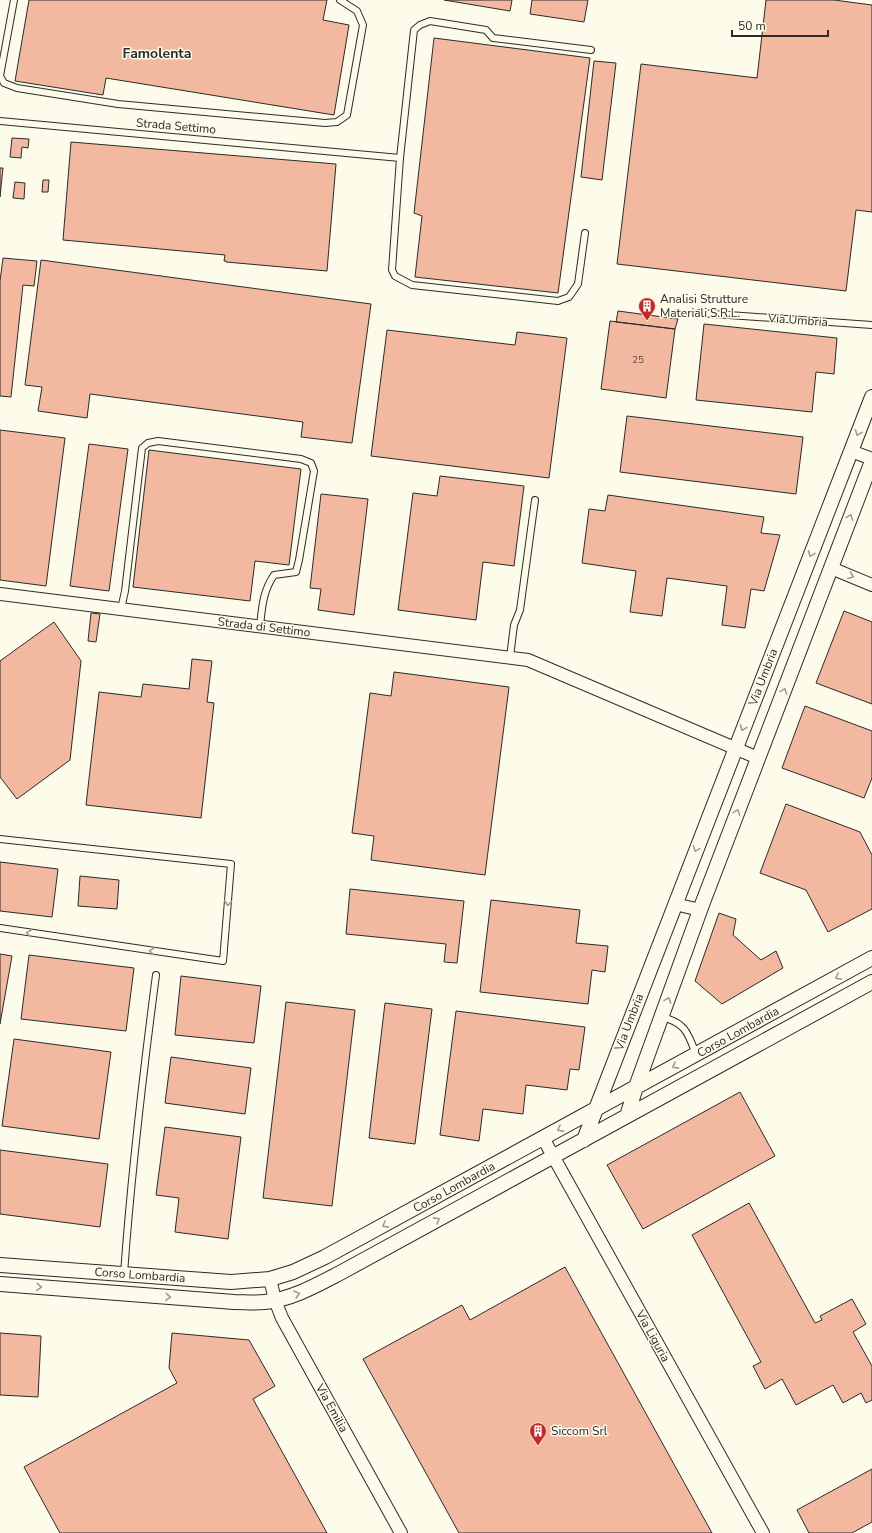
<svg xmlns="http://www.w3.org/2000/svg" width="872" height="1533" font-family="'Nunito Sans',sans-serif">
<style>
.building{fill:#f2b8a0;stroke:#2b2b2b}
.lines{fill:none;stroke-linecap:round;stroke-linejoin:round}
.service-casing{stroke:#2b2b2b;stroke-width:8}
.minor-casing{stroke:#2b2b2b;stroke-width:14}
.tertiary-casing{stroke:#2b2b2b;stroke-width:16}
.service{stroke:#fdfbea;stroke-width:6}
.minor{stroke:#fdfbea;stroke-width:12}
.tertiary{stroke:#fdfbea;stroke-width:14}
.oneway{stroke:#9e9d94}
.labels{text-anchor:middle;stroke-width:3;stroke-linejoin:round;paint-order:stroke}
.number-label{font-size:10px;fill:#5d4e48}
.street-label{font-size:12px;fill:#2b2b2b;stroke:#fdfbea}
.poi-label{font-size:12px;fill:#2b2b2b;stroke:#fdfbea;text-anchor:start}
.quarter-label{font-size:14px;font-weight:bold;fill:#2b2b2b;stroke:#fdfbea}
</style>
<rect width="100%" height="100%" fill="#fdfbea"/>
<path class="building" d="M29,0h298l-4,20 26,5 -15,90 -228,-37 -3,17 -88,-14z
M444,0h68l-2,11z
M532,0h56l-4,22 -54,-8z
M766,0h68l38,5v207l-16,-2 -10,81 -229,-27 24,-200 116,14z
M434,38l156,20 -32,235 -143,-16 7,-61 -8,-3z
M594,61l22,2 -14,117 -21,-3z
M12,138l17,1 -1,9 -6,-1 -1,11 -11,-1z
M71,142l265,22 -9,107 -101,-9v-1h-2l1,-6 -162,-15z
M0,168h3l-3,29z
M43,180h6l-1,12h-6z
M15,182l10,1 -1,16 -11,-1z
M3,258l34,3 -3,25 -11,-1 -12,112 -11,-1v-115z
M41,260l330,44 -19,139 -51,-6 2,-15 -213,-28 -3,24 -49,-7 4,-24 -17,-2z
M618,311l60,8 -3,10 -59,-7z
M610,321l65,8 -9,69 -65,-9z
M704,324l133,14 -3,36 -18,-2 -4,40 -116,-12z
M387,330l128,15 2,-13 50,6 -18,140 -178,-22z
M627,416l176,21 -7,57 -176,-22z
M0,430l65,8 -19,148 -46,-6z
M89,444l39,5 -19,142 -39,-5z
M149,450l152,19 -12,96 -34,-4 -5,40 -117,-14z
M440,476l84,10 -10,80 -31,-4 -7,58 -78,-10 15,-117 24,3z
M321,494l47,5 -14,116 -36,-5 3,-21 -11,-1z
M608,495l156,22 -3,16 19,2 -16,56 -13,-2 -6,39 -23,-3 5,-39 -60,-8 -5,38 -32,-4 6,-41 -54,-8 7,-54 16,2z
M844,611l28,11v82l-56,-21z
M91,613l9,1 -4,28 -8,-1z
M54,622l27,39 -11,99 -53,39 -17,-22v-116z
M192,659l20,2 -5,41 7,1 -13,115 -115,-13 13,-113 42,5 2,-13 46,5z
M394,672l115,15 -24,188 -114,-15 3,-24 -22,-3 18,-140 21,3z
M805,706l67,25v47l-8,20 -82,-30z
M786,804l74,28 12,23v54l-44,23 -22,-42 -46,-17z
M0,862l58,7 -6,48 -52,-6z
M80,876l39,4 -2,29 -39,-3z
M350,889l114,12 -7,62 -13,-1 2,-18 -100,-10z
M491,900l89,10 -4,33 32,3 -3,26 -13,-2 -4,34 -108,-12z
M719,913l17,6 -3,16 28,25 15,-9 7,17 -61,36 -27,-23z
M0,954l12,2 -12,68z
M29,955l105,13 -8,63 -105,-12z
M181,976l80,10 -7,57 -79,-8z
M286,1002l69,8 -23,196 -69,-8z
M385,1003l47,6 -17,135 -46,-6z
M456,1011l129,16 -6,43 -9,-1 -3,21 -41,-5 -3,29 -40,-5 -4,32 -39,-6z
M14,1039l97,13 -12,87 -97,-13z
M171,1057l80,11 -6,46 -80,-11z
M740,1092l35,64 -132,73 -36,-64z
M165,1127l76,10 -13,102 -53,-7 4,-34 -23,-3z
M0,1150l108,14 -8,63 -100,-13z
M749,1203l66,120 7,-3 -2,-4 32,-17 14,25 -13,8 19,34v34l-6,3 -5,-10 -18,10 -10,-18 -37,20 -14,-26 -17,10 -12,-23 8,-4 -69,-127z
M565,1267l147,266h-253l-96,-174 99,-54 8,15z
M0,1333l41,3 -3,61 -38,-2z
M172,1333l77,7 26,46 -22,13 74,134h-267l-36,-66 153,-84 -8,-15z
M872,1469v53l-20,11h-43l-12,-23z"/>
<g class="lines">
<g class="service-casing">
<path id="service" d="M14,0l-14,76 4,7 13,5 101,16 207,19 12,-1 10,-7 16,-90 -6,-14 -17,-11
M0,121l400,37 14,-128 6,-5 10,-4 56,9 7,8 98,12
M400,158l-8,112 3,6 17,9 146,16 11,-4 9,-13 7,-51
M700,313l172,12
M121,609l4,-18 17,-143 6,-5 10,-2 143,18 10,4 3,8 -15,89 -3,12 -22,3c-11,16 -12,32 -14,51
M510,657l4,-32 6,-15 15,-110
M0,839l231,25 -8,97 -223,-33
M661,1017c24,5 27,16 35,37
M124,1274c7,-100 19,-200 32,-299"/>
</g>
<g class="minor-casing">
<path id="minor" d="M851,451l21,8
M831,568l41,17
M0,594l528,66 230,98
M675,904l25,6
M543,1138l220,395
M270,1279l5,21 7,18 119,215"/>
</g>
<g class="tertiary-casing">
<path id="tertiary" d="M627,1116l9,-29 67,-185 169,-441
M584,1140l288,-743
M0,1265l231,17 39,-3 23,-7 32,-15 547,-299
M0,1284l234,18c10,0 21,1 31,0 27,-3 50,-16 75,-29l532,-291"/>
</g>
<use href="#service" class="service"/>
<use href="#minor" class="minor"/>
<use href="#tertiary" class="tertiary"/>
</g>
<defs><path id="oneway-chevron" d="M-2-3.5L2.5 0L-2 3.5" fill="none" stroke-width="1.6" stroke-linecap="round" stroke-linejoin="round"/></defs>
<g class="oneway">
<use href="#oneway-chevron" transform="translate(858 433) rotate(111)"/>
<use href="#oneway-chevron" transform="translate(850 517) rotate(-69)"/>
<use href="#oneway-chevron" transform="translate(811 554) rotate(111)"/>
<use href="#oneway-chevron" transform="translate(851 576) rotate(22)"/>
<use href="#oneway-chevron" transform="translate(784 691) rotate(-69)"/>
<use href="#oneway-chevron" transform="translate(743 728) rotate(111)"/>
<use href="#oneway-chevron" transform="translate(737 812) rotate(-69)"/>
<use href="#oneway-chevron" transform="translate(696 849) rotate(111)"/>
<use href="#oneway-chevron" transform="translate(228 903) rotate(95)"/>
<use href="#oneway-chevron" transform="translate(29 933) rotate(-171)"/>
<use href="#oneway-chevron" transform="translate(152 951) rotate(-172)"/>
<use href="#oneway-chevron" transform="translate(838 977) rotate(151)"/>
<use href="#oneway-chevron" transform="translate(668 1000) rotate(-70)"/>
<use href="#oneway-chevron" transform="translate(675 1066) rotate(151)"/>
<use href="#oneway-chevron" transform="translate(560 1129) rotate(151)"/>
<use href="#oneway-chevron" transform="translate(437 1220) rotate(-29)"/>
<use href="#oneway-chevron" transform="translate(385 1225) rotate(151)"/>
<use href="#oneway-chevron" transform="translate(39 1287) rotate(4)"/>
<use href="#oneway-chevron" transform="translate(297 1294) rotate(-18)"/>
<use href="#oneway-chevron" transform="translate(168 1297) rotate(4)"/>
</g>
<defs>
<g id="building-pin" transform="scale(0.9)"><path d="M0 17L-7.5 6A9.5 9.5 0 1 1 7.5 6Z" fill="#c62828" stroke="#fdfbea"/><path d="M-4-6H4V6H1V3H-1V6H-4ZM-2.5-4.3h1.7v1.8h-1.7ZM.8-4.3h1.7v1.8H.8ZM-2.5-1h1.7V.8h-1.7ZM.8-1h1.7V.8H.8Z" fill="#fff"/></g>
</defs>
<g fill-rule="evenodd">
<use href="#building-pin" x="647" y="306"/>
<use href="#building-pin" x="538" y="1431"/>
</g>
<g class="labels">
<g class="number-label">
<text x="638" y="363">25</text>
</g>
<g class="street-label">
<text transform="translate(176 126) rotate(5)" y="4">Strada Settimo</text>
<text transform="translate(798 320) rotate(4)" y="4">Via Umbria</text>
<text transform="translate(264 627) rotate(7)" y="4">Strada di Settimo</text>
<text transform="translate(763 677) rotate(-69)" y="4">Via Umbria</text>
<text transform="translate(629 1022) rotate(-69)" y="4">Via Umbria</text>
<text transform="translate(738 1032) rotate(-29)" y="4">Corso Lombardia</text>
<text transform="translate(454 1187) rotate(-29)" y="4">Corso Lombardia</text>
<text transform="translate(140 1275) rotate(4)" y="4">Corso Lombardia</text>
<text transform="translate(653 1336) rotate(61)" y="4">Via Liguria</text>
<text transform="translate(332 1408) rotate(61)" y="4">Via Emilia</text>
</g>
<g class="poi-label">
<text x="660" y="303">Analisi Strutture<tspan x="660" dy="14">Materiali S.R.L.</tspan></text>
<text x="551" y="1435">Siccom Srl</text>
</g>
<g class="quarter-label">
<text x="157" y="58">Famolenta</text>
</g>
</g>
<path d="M732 30v6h96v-6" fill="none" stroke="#2b2b2b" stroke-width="2"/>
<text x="738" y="30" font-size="12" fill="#2b2b2b" stroke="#fdfbea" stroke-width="3" paint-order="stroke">50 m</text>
</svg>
